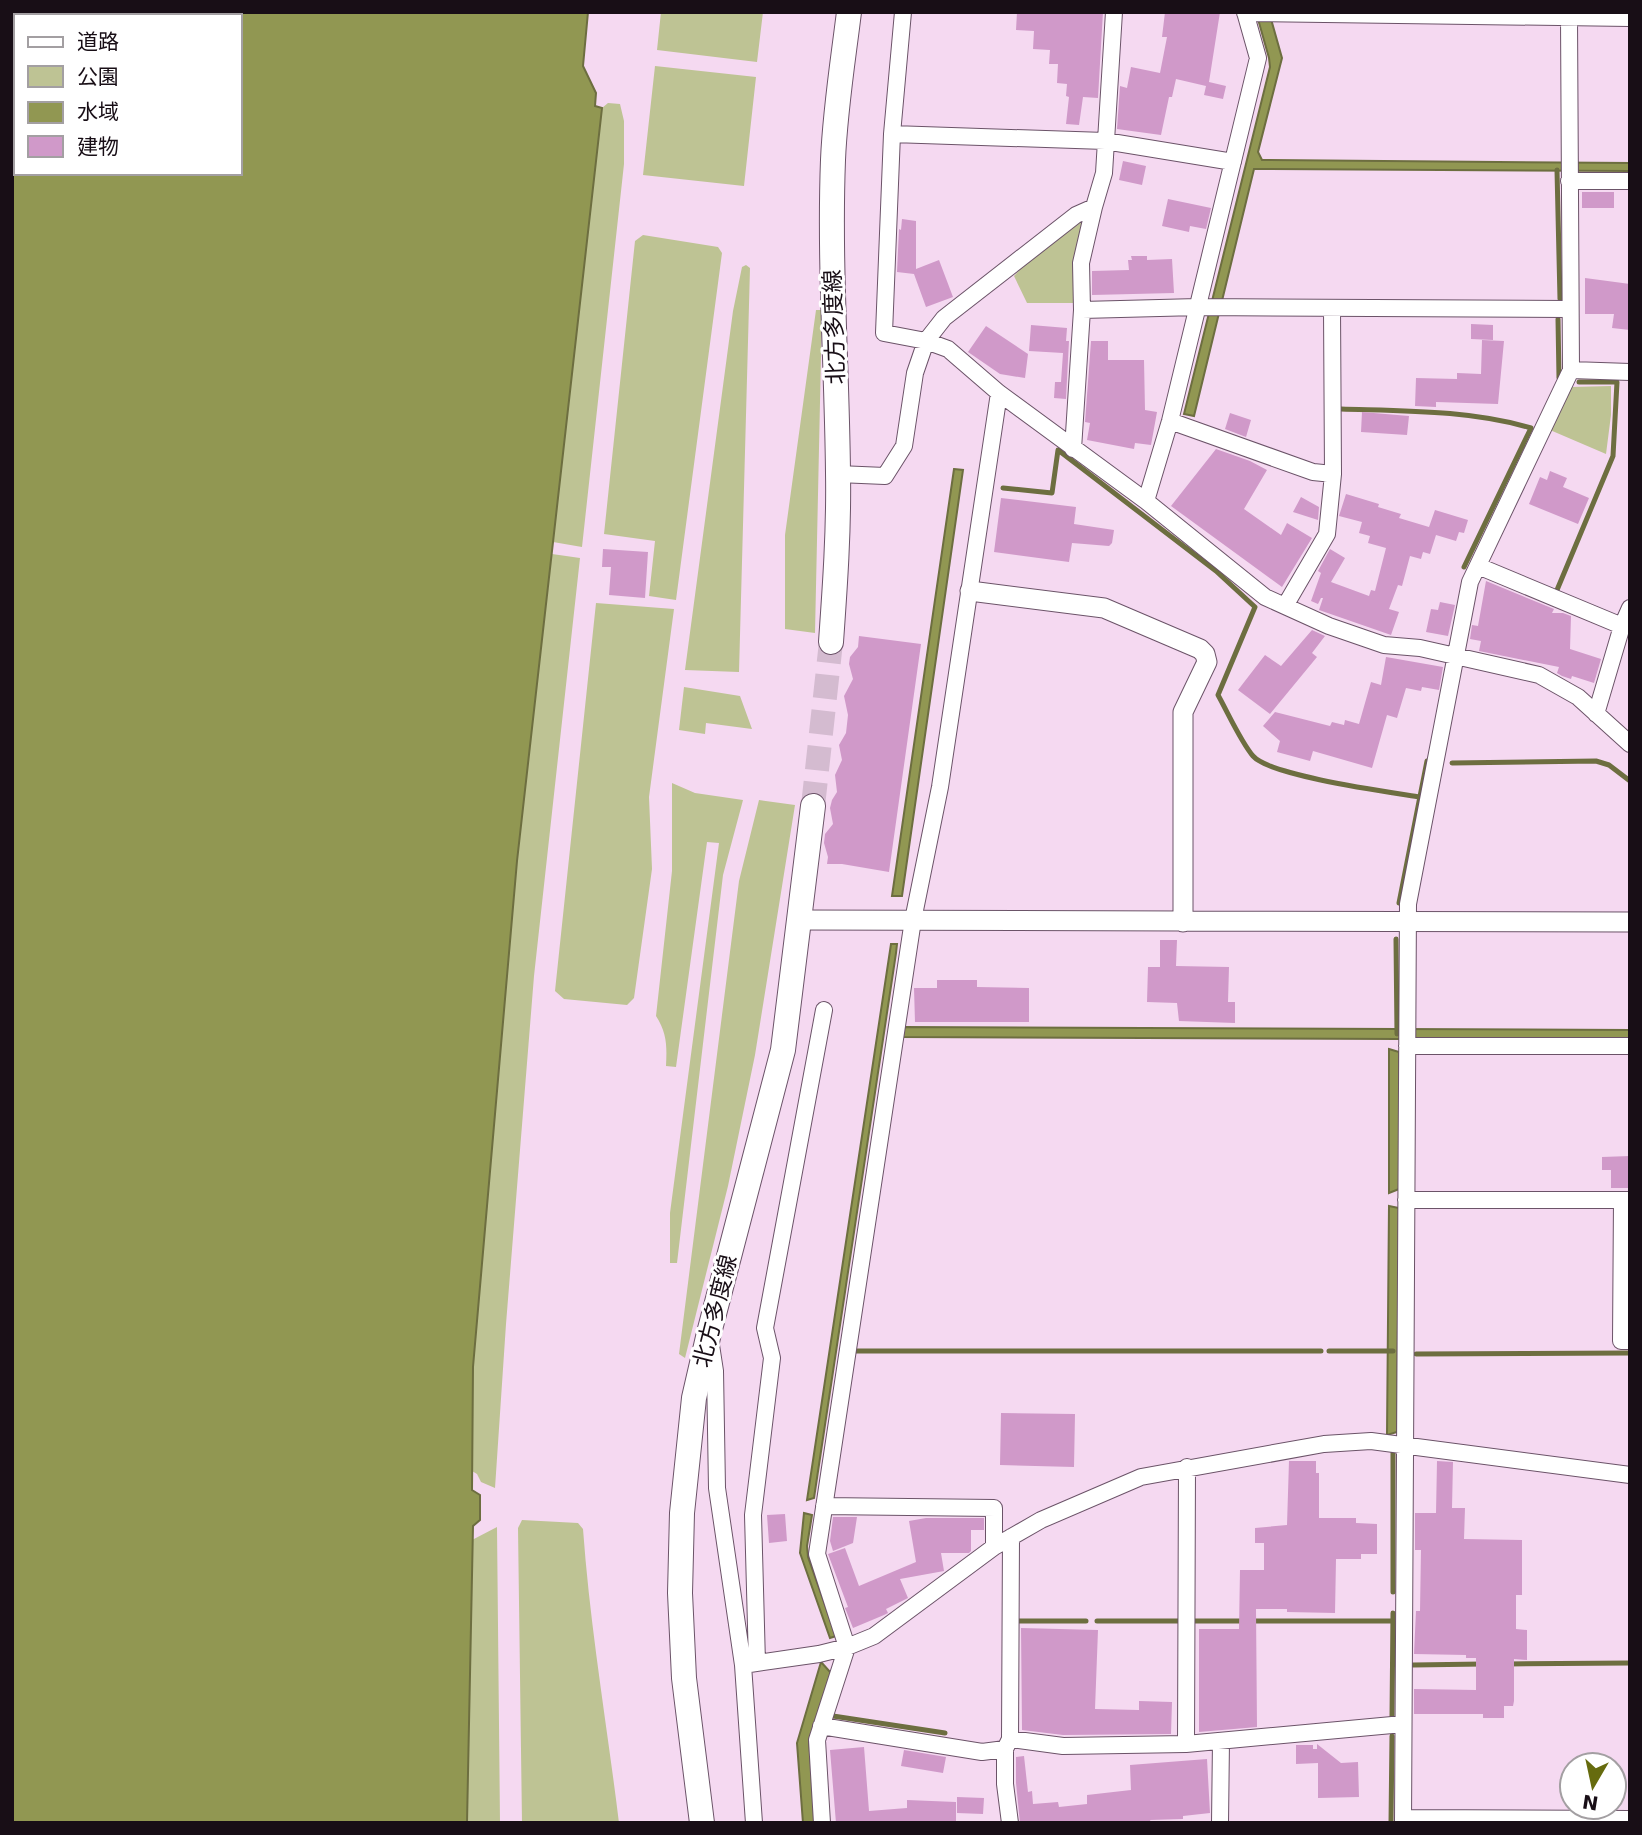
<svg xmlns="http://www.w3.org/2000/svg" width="1642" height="1835" font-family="'DejaVu Sans','Noto Sans JP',sans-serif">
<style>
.green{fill:#bec394}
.water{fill:#919752;stroke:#6d6e40;stroke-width:2;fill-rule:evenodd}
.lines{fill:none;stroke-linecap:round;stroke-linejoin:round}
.stream{stroke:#6d6e40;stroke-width:5}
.building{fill:#d099c9}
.primary-tunnel{stroke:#d4bbd0;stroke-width:24;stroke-dasharray:24 12;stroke-linecap:butt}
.minor-casing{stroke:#6b5368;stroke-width:18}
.tertiary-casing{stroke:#6b5368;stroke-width:21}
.primary-casing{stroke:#6b5368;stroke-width:26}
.minor{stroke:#fff;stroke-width:16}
.tertiary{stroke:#fff;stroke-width:19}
.primary{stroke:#fff;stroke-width:24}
.labels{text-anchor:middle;stroke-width:6;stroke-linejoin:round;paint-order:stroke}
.street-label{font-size:23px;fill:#180e16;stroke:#fff}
</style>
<rect width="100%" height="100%" fill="#f5d9f1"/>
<path class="green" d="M661,12h102l-6,50 -100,-12z
M655,66l101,11 -12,109 -101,-11z
M608,103l12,1 4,17v43l-42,383 -29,-5 49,-434z
M1083,219l3,4 -8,80h-51l-13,-27 11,-12z
M643,235l75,12 4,6 -46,347 -27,-4 6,-55 -51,-7 31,-293z
M746,265l4,3 -11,404 -54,-2 48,-359 9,-44z
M816,310h6l-7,323 -30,-4v-94z
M1611,386v29l-5,39 -56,-24 21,-43z
M552,554l28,4 -46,418 -28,348 -11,164 -14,-6 -4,-8 -5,-3 1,-104 44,-506z
M596,603l78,6 -25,188 3,72 -18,129 -7,7 -63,-6 -9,-8z
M684,687l56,9 12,33 -46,-6 -1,11 -26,-4z
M672,783l23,10 48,7 -20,75 -46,388h-7v-50l49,-370 -12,-1 -31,225 -10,-1c1,-20 1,-33 -10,-50l16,-145z
M759,800l36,5 -40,250 -27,131 -43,172 -6,-4 60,-473z
M522,1520l56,3 5,6c7,98 24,196 36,294h-97l-4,-295z
M497,1527l3,296h-33l5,-283z"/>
<path class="water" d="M12,12h576l-5,54 13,27 -1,13 7,2 -85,753 -44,506 -1,123 8,5v25l-7,6 -6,297h-455zM16,16h224v157h-224z
M1256,12h13l13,46 -24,94 4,8 368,3v8l-376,-2 -60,247 -10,-2 86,-347 -1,-9z
M954,469l9,1 -61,426h-10z
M891,944h6l-1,9 -82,545 -7,2z
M903,1027l727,3v10l-729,-3z
M1389,1049l10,3v137l-10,4z
M1389,1206l10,2 -2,224 -10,3z
M804,1513l8,2 -5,31 1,11 28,79 -6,2 -30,-85z
M821,1662l10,11 -22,68 7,82h-13l-6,-80z"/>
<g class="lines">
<path class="stream" d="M1557,170l3,129
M1558,319l1,59
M1341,409c63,2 129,1 190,19l-67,139
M1003,488l49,5 6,-43 158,121 39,36 -37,88c10,18 23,47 35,61 17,20 136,36 167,41
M1557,590l56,-134 4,-74h-38
M1452,763l144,-2 13,4 21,16
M1399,903l28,-142
M1396,939l1,95
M854,1351h467
M1329,1351h64
M1416,1354l214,-1
M1393,1451v141
M1019,1621h67
M1097,1621h84
M1193,1621h200
M1507,1664l123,-1
M1413,1665l70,-1
M833,1716l112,17
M1392,1716l1,-103
M1391,1823l1,-87"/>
</g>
<path class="building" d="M1017,12h86l-5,86 -15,-1 -4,28 -13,-1 3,-27 -3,-1 1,-12 -10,-1 1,-19h-9l1,-14 -17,-1 1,-18 -18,-1z
M1165,12h55l-11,70 17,4 -3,13 -19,-4 2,-9 -30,-7 -4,18h-3l-8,38 -44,-6 3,-43 7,2 4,-21 29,6 7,-36h-5z
M1123,161l23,5 -4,19 -23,-5z
M1582,192h32v16h-32z
M1168,199l43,9 -5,21 -16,-3 -1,6 -27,-6z
M902,219l14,2v48l23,-9 14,37 -27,10 -12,-33 -17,-2 2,-43 2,1z
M1131,256h16v4l25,-1 2,34 -82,2v-24l37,-1 -1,-10h4z
M1585,278l45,6v46l-18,-2 2,-14h-29z
M1471,324l22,1v15l-22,-1z
M1031,325l36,3 -1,13h3l-3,58 -12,-1 1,-16h6l2,-29 -34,-2z
M986,326l42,28 -3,24 -25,-4 -32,-22z
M1482,340l22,1 -6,63 -62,-2v5l-21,-1 1,-28 41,1v-6l24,1z
M1091,341h17v19h36l1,50 12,2 -6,33 -16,-2 -1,6 -47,-9 3,-17 -5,-1z
M1362,412l47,4 -2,19 -46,-3z
M1230,413l21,7 -5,17 -21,-8z
M1216,449l34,12 17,9 -23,39 37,26 6,-12 25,15 -30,49 -111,-81z
M1550,471l17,7 -4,9 26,11 -11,26 -49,-20 11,-27 7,3z
M1346,494l33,10 -1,3 23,7 -2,4 30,9 6,-17 33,10 -4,13 -5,-1 -3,9 -20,-6 -6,19 -7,-2 -2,7 -11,-3 -8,30 -4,-1 -9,24 10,3 -8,23 -72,-25 4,-12h-2l-3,6 -7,-3 10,-28 -3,-2 12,-22 15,9 -14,24 38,14 2,-6 4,1 11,-43 -18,-5 2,-7 -11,-3 3,-11 -23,-6z
M1301,497l18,10 -1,13 -25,-8z
M1001,498l75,9 -2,17 40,6 -2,13 -3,3 -37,-3 -3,19 -75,-10z
M603,549l45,3 -3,46 -36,-3 2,-28h-9z
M1486,581l68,28 -2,4h11l8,3 -1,33 31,10 -7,24 -22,-7 -1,3 -9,-3 -5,-3 2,-6 -80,-16 2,-10 -11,-2 2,-14 6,1z
M1440,602l15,3 -7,31 -22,-4 5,-23 7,1z
M1312,630l13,6 -13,17 5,4 -47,57 -32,-24 27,-35 16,11z
M859,636l62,8 -32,228 -47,-8h-15l1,-7 -4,-14 1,-9 8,-10 -3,-16 2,-8 5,-8 -2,-17 7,-15 -3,-15 7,-12 2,-18 -4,-19 9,-17 -4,-15 1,-7 8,-10z
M1386,657l57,10 -4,23 -17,-3 -1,4 -15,-3 -9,30 -10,-3 -15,53 -59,-17 -3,10 -33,-9 3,-11 -17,-15 12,-14 55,14 2,-4 12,3 1,-5 14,4 12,-42 10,3z
M1160,940h17l-1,26 53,1 -1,35h7v21l-56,-2 -2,-18 -30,-1 1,-35h12z
M937,980h40v7l52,1v34h-114l-1,-34h23z
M1630,1156v32h-19v-18h-9v-13z
M1001,1413l74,1 -1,53 -74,-2z
M1289,1461h27v12h3v45h37v5l21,1v30h-16v5h-25l-1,54 -48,-1v-3h-31l1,118 -58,5v-103h40l1,-59h24v-27h-9v-15l32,-3z
M1437,1461l16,1 -1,46h13l-1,31 58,1v55h-6v34l11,1v30l-13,-1v42l-1,5h-9v12h-21v-4h-69v-25l62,1v-32h-10v-3l-52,-1 2,-43h4l1,-61h-6v-37h21z
M785,1514l2,27 -18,2 -2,-28z
M833,1517h24l-4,26 -20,8 -3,-10z
M926,1518h58v12h-13v21l-2,2h-28l3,18 -44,8 8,19 -22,11 2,4 -4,2 -31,13 -8,-20 3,-1 -20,-53 17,-6 14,38 57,-24 -7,-41z
M1021,1628l77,2 -3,79 44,1v-9l33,1 -1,32 -108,1 -41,-5z
M1317,1744l24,19 17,-1 1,35 -41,1v-35l-22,1v-19h17v4h4z
M864,1747l5,64 38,-3v-8l49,2v21h-120l-6,-73z
M904,1750l42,7 -3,16 -42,-7z
M1024,1756l4,36 4,-1 1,13 25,-2 1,5 28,-3v-9l44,-5 -1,-25 77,-6 3,54 -27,3v3l-33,1 1,3h-131l-4,-40v-26z
M957,1797l27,1 -1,16 -26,-1z"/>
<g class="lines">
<path class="primary-tunnel" d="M813,806l18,-164"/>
<g class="minor-casing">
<path id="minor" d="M903,12l-11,122 -8,199 42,8 22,8 51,44 147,108 119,96 64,29 55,19 36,3 119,27 39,22 52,47
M1245,13l385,5
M892,134l213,7 128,21
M1569,181h61
M1082,310l116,-3 371,2
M1571,370l59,2
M1170,421l143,51 20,2
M1073,449l9,-139 -1,-47 13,-56
M838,474l47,2 19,-30 11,-73 11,-32 18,-23 132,-103 18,-8 10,-34 10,-161
M1146,501l24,-80 88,-363 -13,-46
M1478,566l144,60
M1285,606l42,-72 6,-60 -1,-165
M1596,714l26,-88 8,-18
M1407,1046h223
M1406,1200h224
M1622,1200l-1,141h9
M711,1345l4,26 2,117 26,177 76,-11 28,-7 27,-11 120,-89 47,-27 100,-43 183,-33 47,-3 259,34
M824,1506l170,2v39
M757,1663l-4,-148 19,-157 -7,-30 59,-318
M743,1665l11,158
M821,1726l161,26 23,-3 5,-10 53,7 123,-2 217,-20
M1010,1739l1,-202
M1186,1744l1,-277
M1005,1749v35l5,39
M1403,1818l227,1
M822,1823l-5,-83 30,-93 -30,-93 96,-634 27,-133 59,-394
M1220,1823l1,-82
M1403,1823l5,-919 62,-322 101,-212 -2,-352"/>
</g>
<g class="tertiary-casing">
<path id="tertiary" d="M970,591l134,17 96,41 5,5 2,8 -24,50v210
M800,920l830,2"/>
</g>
<g class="primary-casing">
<path id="primary" d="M831,642c4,-56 8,-113 7,-169 -1,-105 -9,-209 -5,-313 2,-50 10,-99 16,-148
M702,1823l-18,-145 -4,-85 2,-80 12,-115 15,-65 74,-283 30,-244"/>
</g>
<use href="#minor" class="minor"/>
<use href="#tertiary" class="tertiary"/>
<use href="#primary" class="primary"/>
</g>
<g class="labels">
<g class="street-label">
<text transform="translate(834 327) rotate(-92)" y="8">北方多度線</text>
<text transform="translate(715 1311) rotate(-76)" y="8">北方多度線</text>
</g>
</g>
<rect width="1642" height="1835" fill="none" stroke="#180e16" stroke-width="28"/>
<rect x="14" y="14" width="228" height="161" fill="#ffffff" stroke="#a39fa2" stroke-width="2"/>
<rect x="28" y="37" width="35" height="10" fill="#ffffff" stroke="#a39fa2" stroke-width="2"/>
<text x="77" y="49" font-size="21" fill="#180e16">道路</text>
<rect x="28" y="66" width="35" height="21" fill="#bec394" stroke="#a39fa2" stroke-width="2"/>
<text x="77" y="84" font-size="21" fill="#180e16">公園</text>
<rect x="28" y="102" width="35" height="21" fill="#919752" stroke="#a39fa2" stroke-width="2"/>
<text x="77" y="119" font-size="21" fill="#180e16">水域</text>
<rect x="28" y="136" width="35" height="21" fill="#d099c9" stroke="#a39fa2" stroke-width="2"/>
<text x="77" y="154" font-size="21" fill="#180e16">建物</text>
<g transform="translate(1593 1786) rotate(189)"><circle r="33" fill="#ffffff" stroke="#a39fa2" stroke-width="2"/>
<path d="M0-5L12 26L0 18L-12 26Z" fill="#666b0e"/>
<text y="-10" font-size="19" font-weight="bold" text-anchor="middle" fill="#180e16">N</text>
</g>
</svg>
